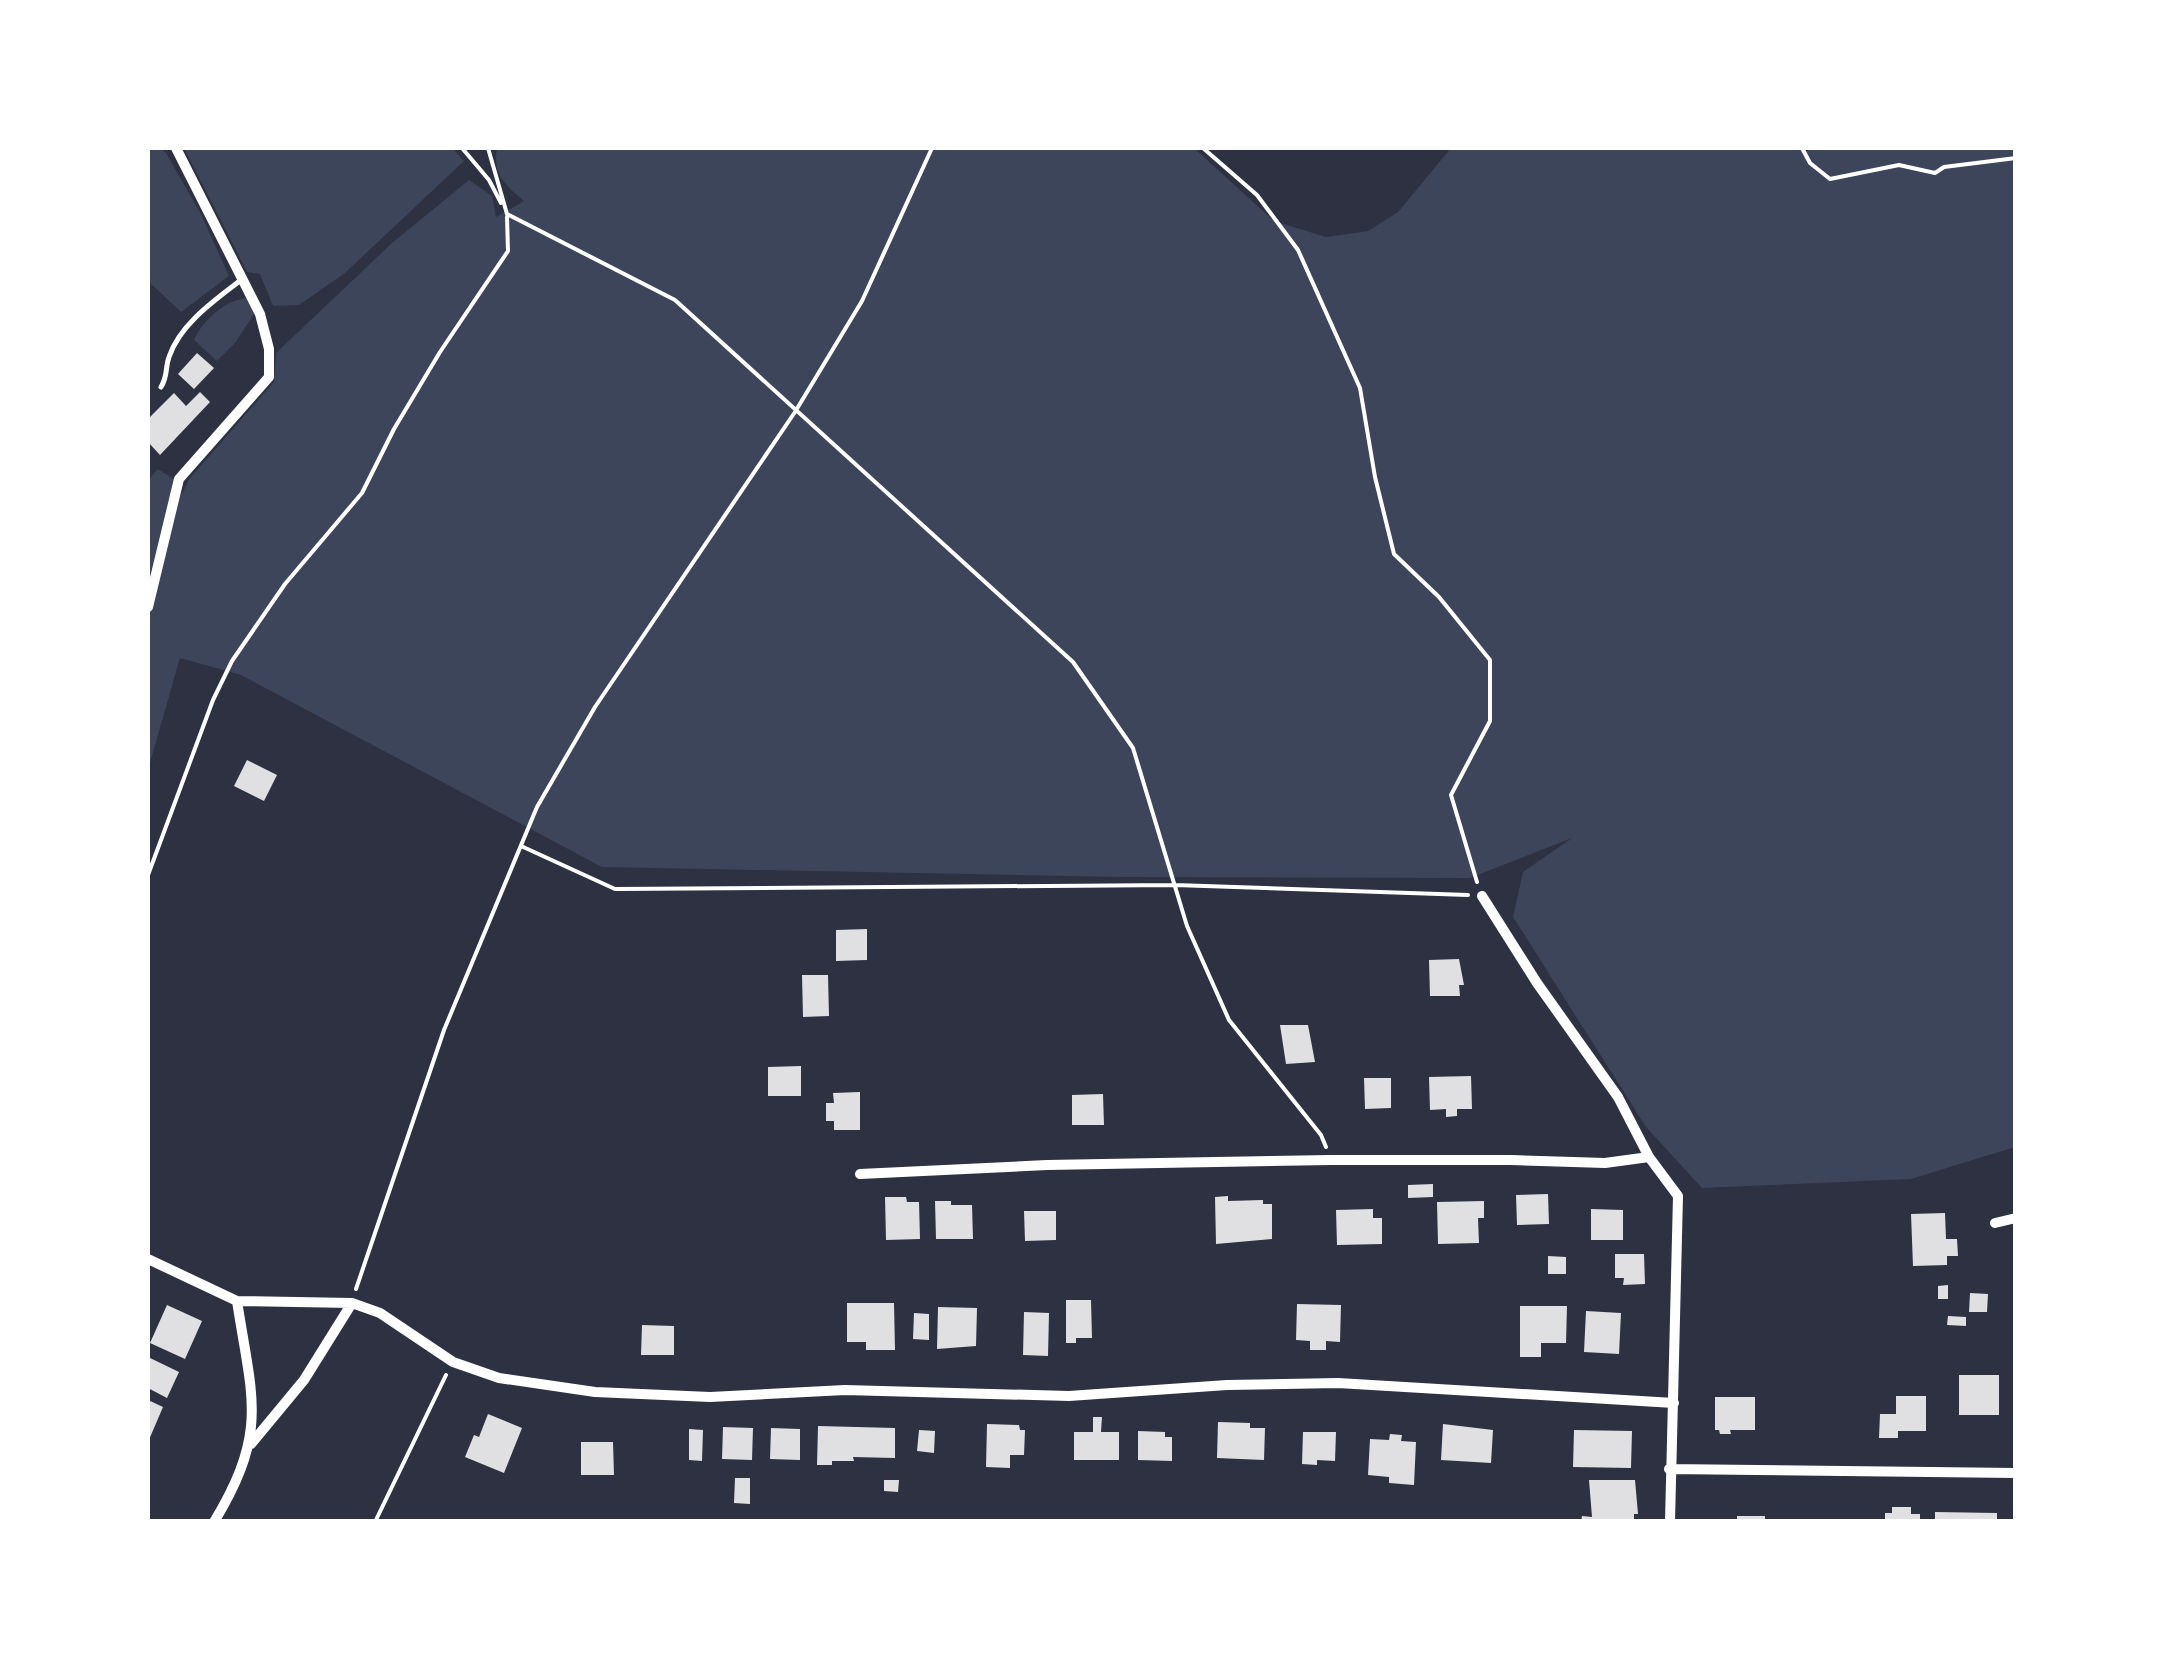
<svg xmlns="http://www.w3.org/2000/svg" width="2163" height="1669" font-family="'Noto Sans',sans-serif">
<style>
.green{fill:#3c4559}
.building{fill:#e0e0e3}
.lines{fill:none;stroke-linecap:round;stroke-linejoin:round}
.path{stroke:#fff;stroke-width:4}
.service{stroke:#fff;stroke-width:5}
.minor{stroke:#fff;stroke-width:10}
</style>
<rect width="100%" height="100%" fill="#2d3142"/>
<path class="green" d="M148,148h12l6,5 35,61 28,62 -48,36 -33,-31z
M184,148h268l12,13 -119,112 -46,32 -26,1 -13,-32 -13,-2z
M497,148h697l80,73 52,16 42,-6 30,-19 53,-64h564v999l-104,32 -209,9 -56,-61 -133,-210 10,-45 49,-34 -102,40 -351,-1 -517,-10 -361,-192 -61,-17 -32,112v-152l28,-113 14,-27 84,-96 2,-29 116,-110 77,-63 23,16 4,21 28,-16c-18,-15 -32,-27 -27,-53z
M247,298l9,13 -21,32 -18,18 -23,-21c9,-20 31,-40 53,-42z
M158,469l17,11 -27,104v-104z"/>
<path class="building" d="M197,353l17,15 -20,21 -16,-15z
M200,392l10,10 -50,53 -12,-13v-23l26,-26 12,13z
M247,760l30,15 -13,26 -30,-15z
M867,929v31l-31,1v-31z
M1459,959l5,26h-5l1,11h-30l-1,-36z
M802,975h26l1,41 -26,1z
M1280,1025h28l7,37 -29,2z
M801,1066v30h-33v-29z
M1471,1076l1,33h-15v7l-11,1v-8l-16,1 -1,-33z
M1364,1078h27v30l-26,1z
M860,1092v38h-26v-9h-8v-18h8l-1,-10z
M1103,1094l1,31h-32v-30z
M1433,1184v13l-25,1v-13z
M1548,1194l1,30 -32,1 -1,-30z
M1228,1196v5l35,-1v4h9v35l-56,5 -1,-47z
M885,1197h21l1,5h12l1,37 -34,1z
M935,1201h16v4h21l1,34h-37z
M1484,1201v17h-6l1,25 -41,1 -1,-42z
M1373,1209v9h9v26l-45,1 -1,-35z
M1591,1209l32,1v30h-32z
M1024,1211h32v29l-31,1z
M1945,1213l1,26h11l1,17h-11v9l-34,1 -2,-52z
M1615,1254h29l1,30 -22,1 1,-7h-9z
M1548,1256l18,1v17h-18z
M1948,1285v14h-10v-13z
M1970,1293l18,1 -1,18h-18z
M1066,1300h25l1,38h-16v5h-10z
M847,1303h47l1,47h-29v-8h-19z
M1297,1304l44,1 -1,37 -14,-1v9h-16v-9l-14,-1z
M167,1305l35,16 -17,38 -35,-16z
M1520,1306h47l-1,37h-25v14h-21z
M938,1307l39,1 -1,38 -39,3z
M1586,1311l35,2 -2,41 -35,-2z
M1024,1312l25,1 -1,43 -25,-1z
M914,1313l15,1v26l-16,-1z
M1948,1316l18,1v9l-19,-1z
M642,1325l32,1v29h-33z
M148,1357l31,15 -12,26 -19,-10z
M1959,1375h40v40h-40z
M1896,1396h30v35h-28v7h-19l1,-24h16z
M1715,1397h40v33h-25l1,4h-11l-1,-4h-4z
M148,1400l15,7 -15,35z
M488,1414l34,14 -18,45 -39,-16 9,-22 5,2z
M1093,1417h9l-1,15h18v28h-45v-28h19z
M1218,1422l32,1v5h15l-1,32 -47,-2z
M987,1424l32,1 1,5h5l-1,25h-14v13l-24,-1z
M1443,1424l50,6 -2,33 -50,-3z
M818,1426l77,2v30l-42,-1 1,4h-22v4h-15z
M723,1427l30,1 -1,32 -30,-1z
M771,1428l29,1v31l-30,-1z
M689,1429l14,1 -1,31 -13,-1z
M919,1430l16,1 -1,22 -17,-2z
M1574,1430l58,1 -1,37 -58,-1z
M1138,1431l27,1v5h7v24l-34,-1z
M1303,1432h33l-1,29 -18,-1v5l-15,-1z
M1390,1434l12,1 -1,6 15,1 -2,43 -25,-2v-6l-21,-2 2,-36 19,1z
M581,1442h32l1,33h-33z
M735,1478h15v26l-16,-1z
M884,1480h15l-1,12 -14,-1z
M1589,1480h46l3,34h-4v8h-53l1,-6 10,1z
M1892,1507h19v7h9v8h-35v-9h7z
M1935,1512l62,1v9h-62z
M1737,1516h28v6h-28z"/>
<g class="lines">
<path class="path" d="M462,148l27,32 12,23
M488,148l19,66 168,86 398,362 60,86 54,178 42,94 92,115 5,12
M1203,148l54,47 41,55 62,138 15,89 19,77 45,43 51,63v61l-39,74 26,87
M1802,148l8,15 20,16 69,-14 36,8 9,-6 72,-9
M521,846l94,43 560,-4 293,10
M148,875l65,-175 19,-39 53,-77 77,-91 32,-64 46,-77 68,-101 -1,-34
M356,1289l88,-259 93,-223 58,-100 200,-295 67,-111 70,-153
M375,1522l71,-147"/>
<path class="service" d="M161,387c7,-11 4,-19 8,-30 11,-33 46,-57 72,-77"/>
<path class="minor" d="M148,607l31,-128 90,-102v-28l-9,-35 -84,-166
M1482,896l55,87 81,114 31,60 29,39 -8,326
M860,1174l187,-9 284,-5h180l94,3 44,-6
M1995,1223l21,-5
M148,1259l89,42 115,2 28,10 73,49 46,16 96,14 115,5 135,-7 224,6 158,-11 111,-2 336,20
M251,1444l53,-64 48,-77
M1669,1469l347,4
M214,1522c55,-91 38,-123 23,-221"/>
</g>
<rect width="2163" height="1669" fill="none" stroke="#ffffff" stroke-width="300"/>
</svg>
